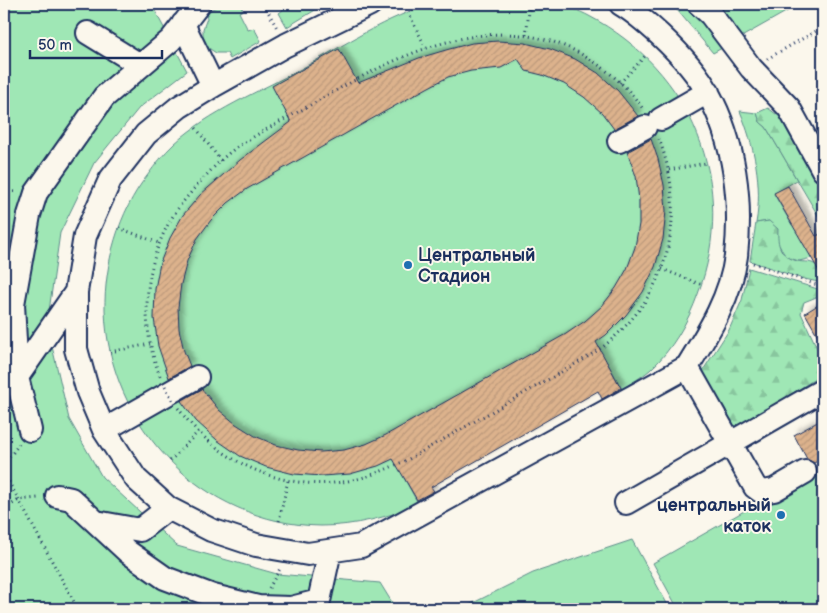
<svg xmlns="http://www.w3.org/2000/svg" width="827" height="613" font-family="'Balsamiq Sans',sans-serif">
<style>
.green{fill:#9fe7b5;stroke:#5d8b8a}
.forest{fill:url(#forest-firs);stroke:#5d8b8a}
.building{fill:url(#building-hatch);stroke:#1b2f5e;filter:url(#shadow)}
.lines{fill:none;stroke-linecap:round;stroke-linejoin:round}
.minor-casing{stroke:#1b2f5e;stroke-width:26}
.path{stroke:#1b2f5e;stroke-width:3;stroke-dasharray:1 4;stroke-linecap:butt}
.minor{stroke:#fbf7ec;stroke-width:22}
.path-bridge{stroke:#1b2f5e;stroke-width:3;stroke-dasharray:1 4;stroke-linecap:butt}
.poi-dot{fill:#1f6fb2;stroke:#fbf7ec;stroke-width:2}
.labels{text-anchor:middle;stroke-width:4;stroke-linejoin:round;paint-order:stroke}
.poi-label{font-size:18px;font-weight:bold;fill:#1b2f5e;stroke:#fbf7ec;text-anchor:start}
</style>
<defs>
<pattern id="forest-firs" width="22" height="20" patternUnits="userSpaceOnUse" patternTransform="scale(1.25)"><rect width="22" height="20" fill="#9fe7b5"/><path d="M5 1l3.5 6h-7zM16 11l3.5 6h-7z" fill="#88c69e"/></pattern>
<pattern id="building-hatch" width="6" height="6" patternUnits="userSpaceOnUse" patternTransform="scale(1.25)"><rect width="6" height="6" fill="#dcb28c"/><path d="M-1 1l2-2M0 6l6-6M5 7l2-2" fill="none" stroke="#bc997b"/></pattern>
<filter id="shadow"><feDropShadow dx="4.5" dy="-4.5" stdDeviation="2.5" flood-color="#0004"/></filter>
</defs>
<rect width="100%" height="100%" fill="#fbf7ec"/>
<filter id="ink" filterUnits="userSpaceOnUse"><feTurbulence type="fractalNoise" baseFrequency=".02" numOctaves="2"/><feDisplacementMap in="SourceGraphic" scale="10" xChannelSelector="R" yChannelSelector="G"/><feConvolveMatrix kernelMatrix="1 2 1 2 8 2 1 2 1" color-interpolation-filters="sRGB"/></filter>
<g filter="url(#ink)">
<path class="green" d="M4,4h157l-6,7 32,60 -48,37 -45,55 -34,70 -13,92 22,94 33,58 75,69 100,28 103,9 16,26h-392z
M221,4h19l3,6 -4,2 9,18 6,-2 7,13 -31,18 -3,-6h-11l-6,-4 -5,2 -7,-12 5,-3v-7l4,-11 -2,-5z
M280,4h35l2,5 -30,18 -8,-14 4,-3z
M433,4c27,0 55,0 83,0 12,0 25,-1 38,0 10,1 26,7 35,12 103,54 150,169 109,278 -10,28 -26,56 -48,76 -8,7 -19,13 -28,19l-15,-27 -203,116 15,27c-32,12 -64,21 -98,21 -118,-2 -213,-100 -216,-216 -1,-45 14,-99 42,-134 8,-11 17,-23 27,-32 36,-33 84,-52 127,-75 40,-22 88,-54 132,-65z
M669,4h131l-87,49 -35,-42z
M740,111l17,2 3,9 6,5 31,53 -23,14 18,31 6,-3 14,36 -13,3 -13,-4 -9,-15 -8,-21 -13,2c7,-38 -2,-78 -16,-112z
M823,466v143h-145l-25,-46z
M632,540l38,69h-209l72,-36z"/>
<path class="forest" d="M768,108l25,19 30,53v44l-57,-97 -6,-5 -3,-9z
M769,221l9,8c-1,16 2,27 19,32 8,2 11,-1 19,4l7,-4v22l-23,-5 -50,-17 6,-38z
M749,268l72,22 -2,6 -15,6 -3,11 22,48v13l-94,59 -31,-55 31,-48 13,-30z"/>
<path class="building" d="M498,41l27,2 25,6 25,10 23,14 20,18 20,25 -24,13 -12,-16 -18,-16 -20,-13 -22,-9 -16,-4 -8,-12 -17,9 -30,3 -23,6 -21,11 -180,101 -19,14 -17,17 -14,19 -10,22 -6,23 -3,23 1,22 5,22 6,15 -21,12 -11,-32 -4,-28 1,-29 5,-26 10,-25 13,-23 17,-20 40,-35 51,-38 -19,-36 67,-37 19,34 61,-25 27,-8 26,-7z
M651,139l7,20 6,26 2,26 -3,28 -8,28 -12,25 -17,23 -20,20 -10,7 25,46 -19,11 -4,-8 -167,96 3,4 -17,9 -24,-41 -15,7 -28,8 -28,2 -28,-2 -28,-7 -26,-11 -23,-16 -21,-19 -15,-20 21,-12 17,21 17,14 19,12 21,9 22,5 23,2 23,-2 22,-6 20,-9 180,-101 19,-13 17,-15 14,-18 11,-19 8,-22 4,-23v-24l-3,-24 -9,-24z
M788,186l28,50 7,-3v45l-49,-85z
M823,302v43l-18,-32z
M823,419v39l-9,5 -7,-4 -13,-24z"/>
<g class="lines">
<g class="minor-casing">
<path id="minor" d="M370,4l-84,41 -73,41 -34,21 -33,27 -36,46 -25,56 -9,56v57l12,43 16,38 32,49 32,29 43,22 45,15 52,9 53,-8 326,-179c21,-34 44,-70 49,-111 6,-55 -1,-114 -28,-163 -11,-21 -31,-42 -48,-58 -13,-12 -24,-22 -39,-31
M699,4l12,11 40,53 38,40 34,62
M183,24l30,62
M88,33l52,32
M661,119l47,-27
M619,141l26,-14
M687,367l68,120 7,5 12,-2 31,-18
M17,377l59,-85
M30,430l-13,-53 -4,-73 16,-89 7,-22 68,-96 67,-57 28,-36
M104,430l93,-53
M57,496l14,3 57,53 37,26 48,18 45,11 33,1 28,-7 11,-50
M626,503l197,-113
M96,522l44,8 28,-22"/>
</g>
<path class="path" d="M264,4l14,26
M408,12l18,36
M526,35l4,-31
M767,59l56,-32
M620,83l25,-27
M196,128l25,33
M669,170l37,-7
M4,191l12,1
M119,228l40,15
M753,263l70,24
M662,269l40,16
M110,352l40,-8
M160,376c-22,-54 -16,-118 17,-166 7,-10 16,-20 24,-29 11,-12 23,-25 36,-34 26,-17 55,-31 82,-47 81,-46 179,-97 269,-42 21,13 41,30 55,51
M178,408c39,54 108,87 175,72 19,-4 36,-12 54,-20l179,-102c9,-6 18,-11 25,-18 60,-52 76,-128 48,-201
M170,461l28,-29
M4,465l15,-21
M4,473l74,136
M4,509l15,-9 19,-2
M279,521l9,-41
M269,588l12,-21"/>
<use href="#minor" class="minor"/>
<path class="path-bridge" d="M165,386l8,15"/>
</g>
</g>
<g class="poi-dot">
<circle cx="408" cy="265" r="5"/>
<circle cx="781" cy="515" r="5"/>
</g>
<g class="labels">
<g class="poi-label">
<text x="418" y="261">Центральный<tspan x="418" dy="21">Стадион</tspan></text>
<text x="771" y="511" text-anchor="end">центральный<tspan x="771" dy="21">каток</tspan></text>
</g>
</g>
<rect width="827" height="613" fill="none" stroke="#fbf7ec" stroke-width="20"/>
<rect x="10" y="10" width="807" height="593" fill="none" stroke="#1b2f5e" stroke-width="2" filter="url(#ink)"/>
<path d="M30 50v8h132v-8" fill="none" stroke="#1b2f5e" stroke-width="2.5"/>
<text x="38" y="50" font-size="15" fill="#1b2f5e" stroke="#fbf7ec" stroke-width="4" paint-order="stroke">50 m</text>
</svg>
